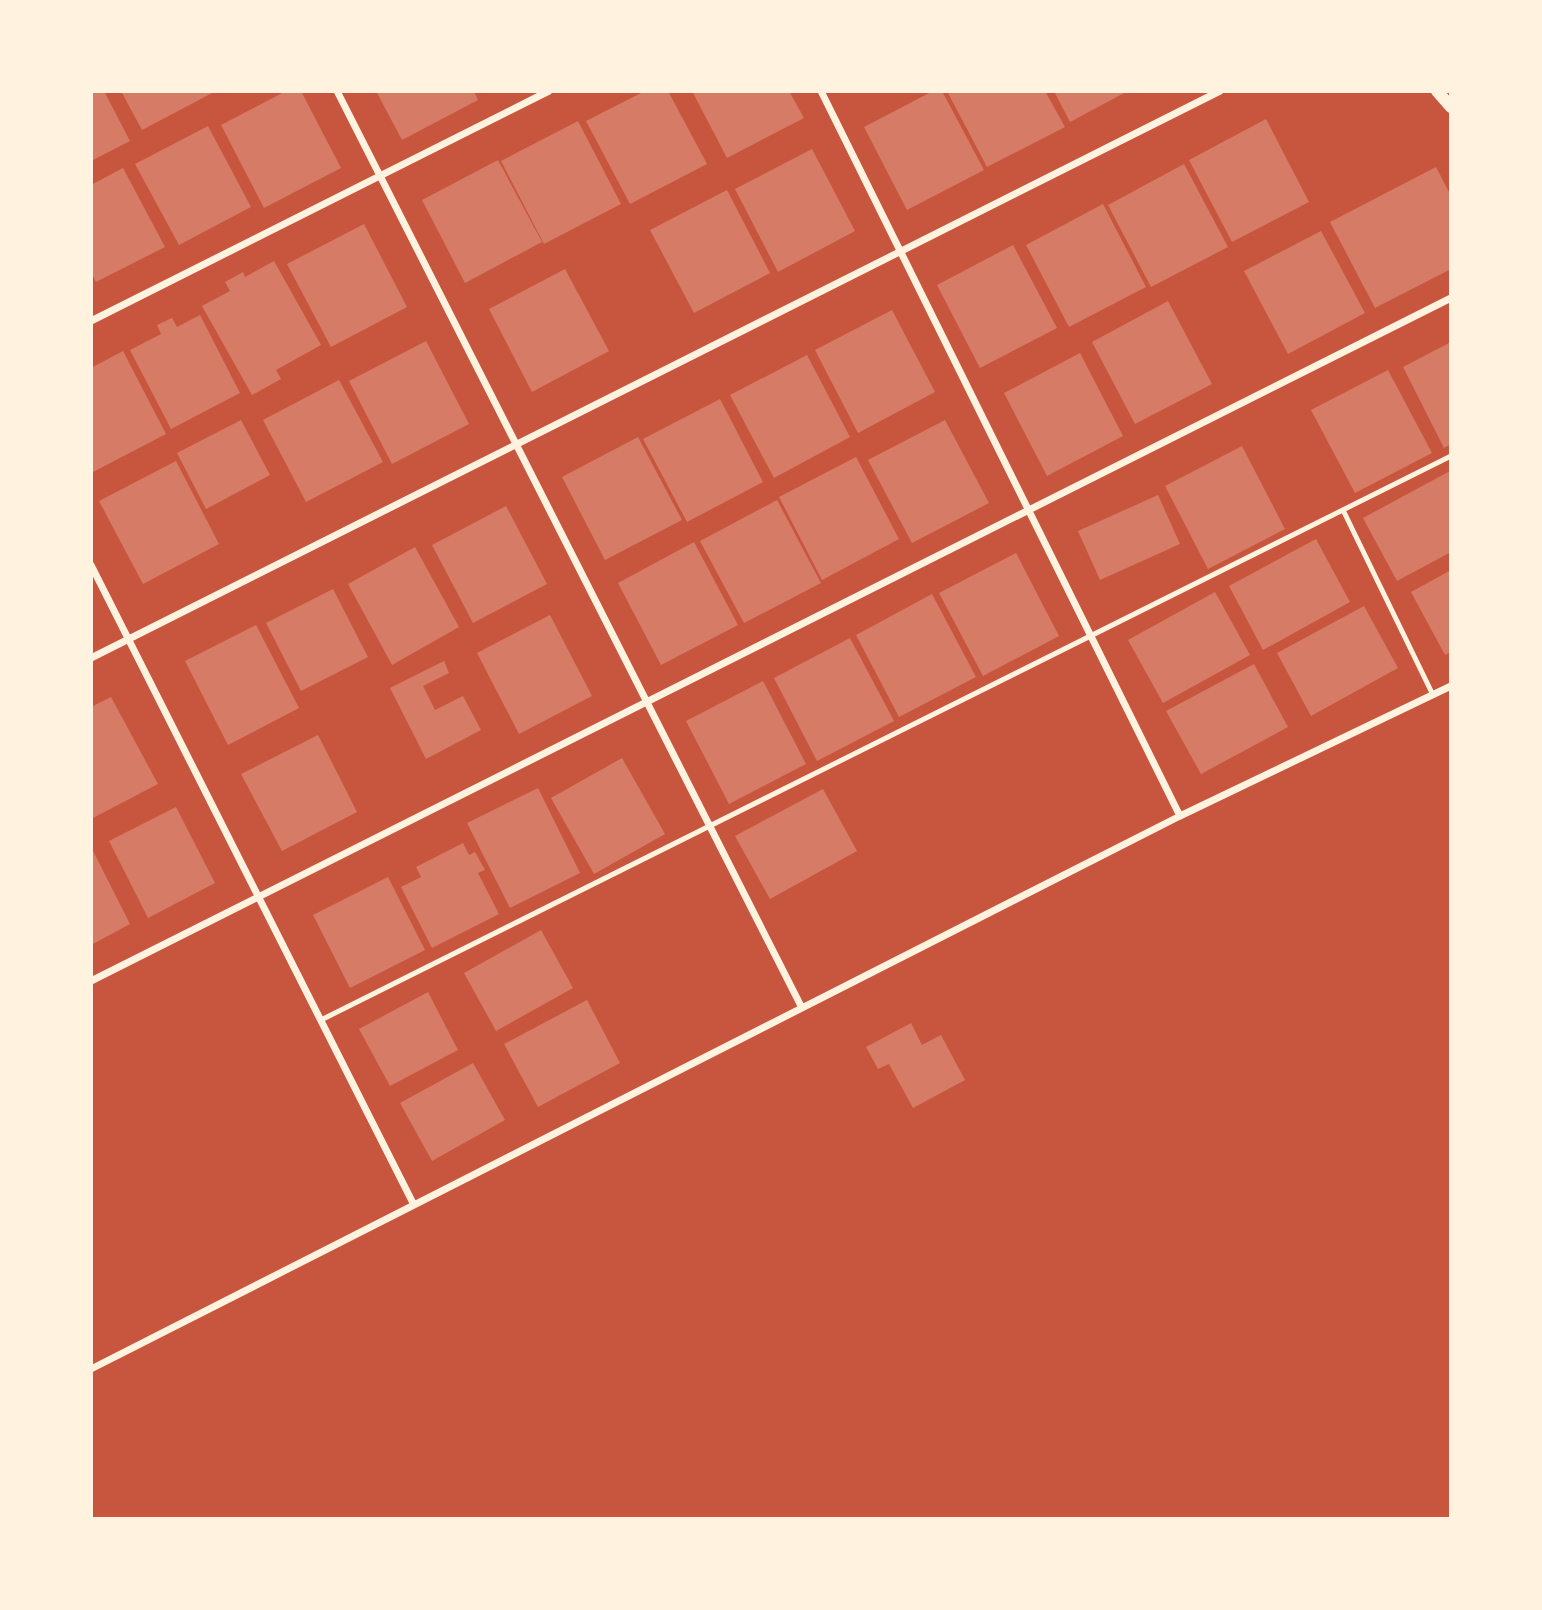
<svg xmlns="http://www.w3.org/2000/svg" width="1542" height="1610" font-family="'Roboto Condensed',sans-serif">
<style>
.building{fill:#d67c66}
.lines{fill:none;stroke-linecap:round;stroke-linejoin:round}
.service{stroke:#fff3e0;stroke-width:5}
.minor{stroke:#fff3e0;stroke-width:7}
.tertiary{stroke:#fff3e0;stroke-width:12}
</style>
<rect width="100%" height="100%" fill="#c8553d"/>
<path class="building" d="M91,91h13l26,50 -39,20z
M121,91h95l-74,39z
M286,91h15l40,77 -77,40 -43,-83z
M376,91h98l4,9 -76,40z
M645,91h23l39,73 -77,40 -44,-83z
M692,91h97l15,27 -77,40z
M933,91h9l42,79 -77,40 -43,-83z
M947,91h98l20,36 -78,40z
M1054,91h74l-58,31z
M1266,119l43,83 -77,40 -43,-82z
M578,121l43,83 -77,40 -43,-83z
M208,126l43,81 -72,38 -44,-81z
M812,149l43,82 -77,41 -43,-83z
M498,160l44,82 -77,41 -43,-83z
M1184,164l44,83 -77,40 -43,-82z
M1436,167l15,29v73l-76,39 -45,-86z
M123,168l42,79 -69,35 -5,-10v-87z
M727,190l43,83 -76,40 -44,-83z
M1103,204l43,83 -77,40 -43,-82z
M364,224l43,83 -76,40 -44,-83z
M1321,231l44,82 -77,41 -44,-83z
M1013,245l44,83 -77,40 -43,-83z
M274,261l47,84 -45,25 5,9 -29,16 -50,-89 28,-15 -5,-9 18,-10 2,5z
M565,269l44,82 -77,41 -43,-83z
M1168,301l44,83 -77,40 -43,-82z
M892,310l43,82 -77,41 -43,-83z
M200,315l40,78 -69,36 -41,-79 31,-16 -4,-9 15,-7 5,9z
M426,341l43,83 -77,40 -43,-83z
M1451,342v102l-7,4 -41,-81z
M123,351l43,83 -75,39v-105z
M1080,353l43,83 -76,40 -43,-83z
M807,355l43,82 -76,41 -44,-83z
M1388,370l44,83 -77,40 -44,-83z
M339,380l44,82 -77,40 -43,-82z
M720,399l43,83 -76,40 -44,-83z
M241,420l29,55 -64,34 -29,-56z
M945,420l44,83 -77,40 -44,-83z
M638,437l44,83 -77,40 -43,-83z
M1242,446l43,83 -77,40 -43,-83z
M856,457l43,82 -77,41 -43,-83z
M176,461l43,83 -76,40 -44,-83z
M1450,471l1,81 -54,29 -34,-63z
M1158,495l22,49 -80,36 -22,-49z
M777,500l44,83 -77,40 -44,-82z
M506,506l41,78 -74,39 -41,-78z
M1316,539l34,63 -87,48 -34,-64z
M694,542l44,83 -77,40 -43,-82z
M415,547l44,80 -67,38 -44,-81z
M1016,553l43,83 -76,40 -44,-83z
M1451,570v82l-6,3 -34,-63z
M333,589l35,68 -67,34 -35,-68z
M1215,592l35,63 -87,48 -35,-63z
M932,594l44,83 -77,40 -43,-82z
M1364,606l34,62 -87,48 -34,-63z
M550,615l42,81 -73,38 -42,-81z
M256,625l43,83 -71,37 -43,-84z
M850,638l44,83 -77,40 -43,-83z
M444,661l5,12 -26,13 12,24 28,-14 18,34 -55,29 -36,-71z
M1254,664l34,63 -87,47 -35,-63z
M763,681l43,83 -77,40 -43,-83z
M111,697l47,87 -67,35v-112z
M318,735l39,77 -75,39 -41,-77z
M622,758l43,76 -71,40 -43,-76z
M538,788l42,85 -70,35 -43,-85z
M823,789l34,62 -87,48 -35,-63z
M176,807l39,76 -67,35 -39,-77z
M463,843l6,12 6,-3 10,18 -7,3 21,41 -67,34 -31,-61 20,-10 -5,-10z
M91,847l39,77 -39,21z
M388,877l37,73 -75,38 -37,-73z
M541,930l32,58 -77,43 -32,-58z
M428,992l30,58 -68,36 -31,-57z
M587,1000l33,63 -82,44 -34,-63z
M911,1023l11,22 19,-10 24,45 -52,28 -24,-44 -11,5 -12,-22z
M473,1063l32,57 -73,41 -32,-58z"/>
<g class="lines">
<path class="service" d="M1343,510l90,185
M321,1020l1130,-564"/>
<path class="minor" d="M337,91l465,917
M821,91l359,725
M91,321l458,-230
M91,565l323,640
M91,658l1129,-567
M91,981l1360,-683
M91,1369l1089,-553 271,-130"/>
<path class="tertiary" d="M1437,91l14,16"/>
</g>
<rect width="1542" height="1610" fill="none" stroke="#fff3e0" stroke-width="186"/>
</svg>
